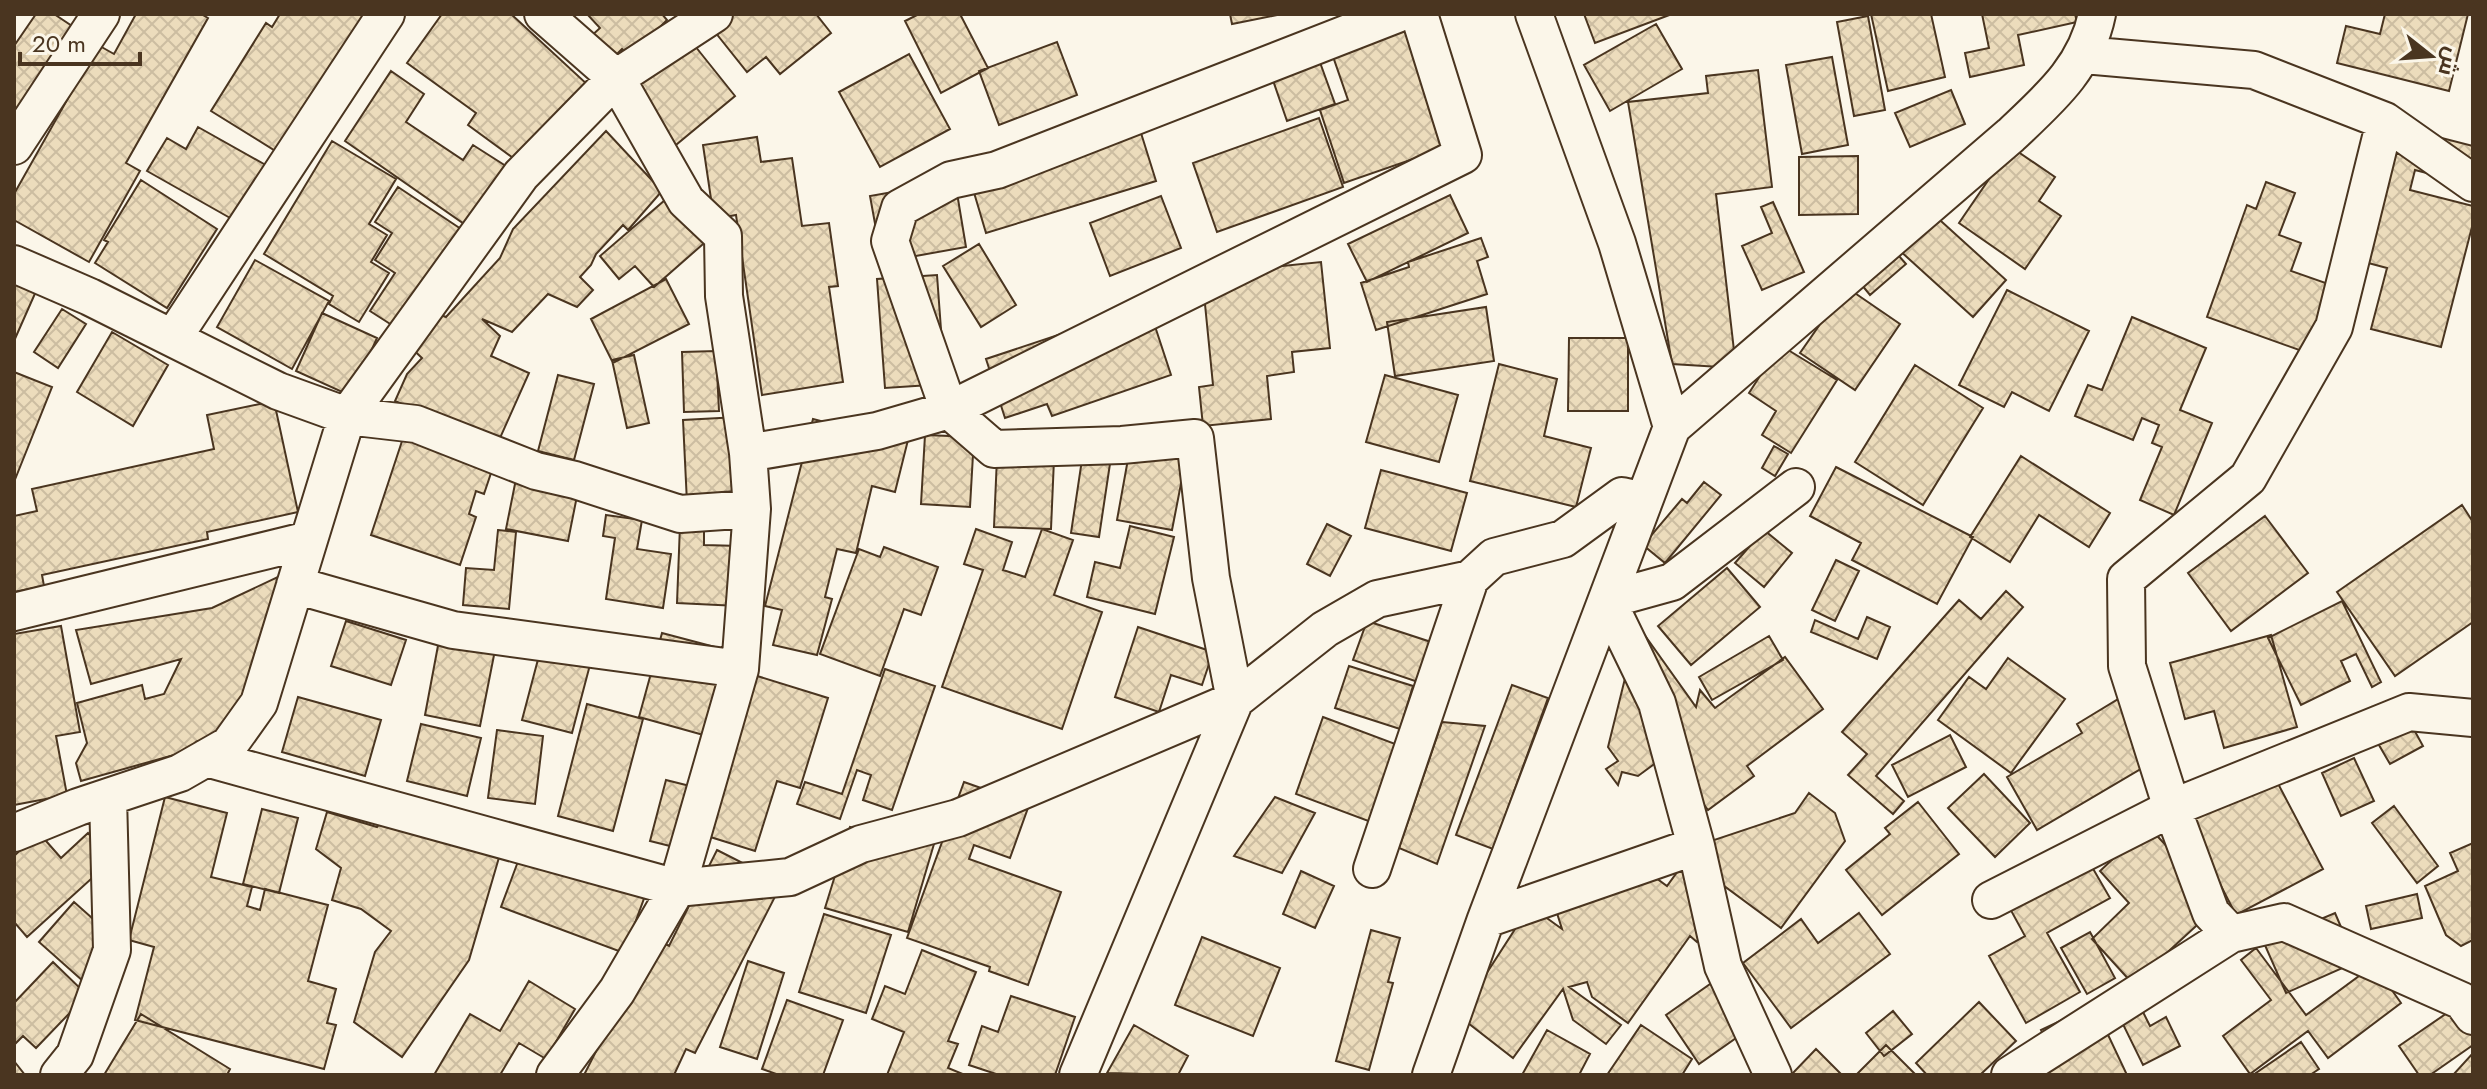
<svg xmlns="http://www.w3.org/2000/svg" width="2487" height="1089" font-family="Jost,Cairo,sans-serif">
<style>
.building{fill:url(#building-cross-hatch);stroke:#4a3520;stroke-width:2}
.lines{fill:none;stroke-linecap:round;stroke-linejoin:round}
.street-casing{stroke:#4a3520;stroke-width:40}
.street{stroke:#fbf6e9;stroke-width:36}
</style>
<defs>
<pattern id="building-cross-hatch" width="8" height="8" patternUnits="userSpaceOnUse" patternTransform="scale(2)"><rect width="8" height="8" fill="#ecdcbc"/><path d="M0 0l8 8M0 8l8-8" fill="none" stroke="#ccbda1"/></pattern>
</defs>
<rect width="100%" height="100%" fill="#fbf6e9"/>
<path class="building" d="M36,14h18l30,20 -70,104v-92z
M136,14h65l7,4 -82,145 14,8 -51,91 -75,-42v-26l84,-149 16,9z
M280,14h101l-91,146 -79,-49 55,-88 6,4z
M442,14h69l78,72 -65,80 -56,-41 8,-12 -69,-50z
M587,14h75l5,6 -37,37 -8,-8 -12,12 -22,-22 12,-11z
M727,14h89l15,19 -51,41 -14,-17 -19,15 -36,-45z
M919,14h41l28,54 -47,25 -36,-72z
M1230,14h52l-50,10z
M1400,14l48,133 -104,36 -24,-73 28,-10 -21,-61z
M1584,14h88l-77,29z
M1871,14h60l14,63 -57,14z
M1982,14h93l2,8 -59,13 6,30 -54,12 -5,-24 24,-5z
M2385,14h83l-19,77 -112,-28 9,-37 34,8z
M1868,16l17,94 -31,6 -17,-94z
M1656,24l26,45 -72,42 -26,-46z
M691,41l44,55 -64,53 -44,-55z
M1057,42l20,53 -78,30 -20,-54z
M1313,43l22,61 -48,17 -21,-61z
M909,54l41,75 -70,38 -41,-75z
M1832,57l16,88 -46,9 -16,-89z
M1758,70l14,117 -56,7 20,174 -64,-4 -44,-262 80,-9 -2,-17z
M391,71l33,23 -18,28 57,38 10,-15 36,23 -39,60 -125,-87z
M1951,90l14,34 -55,23 -15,-34z
M1136,117l20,64 -170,52 -19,-64z
M1319,118l24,69 -126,45 -24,-69z
M2391,125l82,21v39l-58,-15 -5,20 63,16v17l-32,124 -70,-18 16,-61 -30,-8z
M198,127l73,41 -32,55 -92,-52 20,-33 19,11z
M606,131l56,60 -34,39 -5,-5 -27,29 -5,11 -11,12 13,13 -16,17 -29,-13 -36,38 -30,-13 18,17 -9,20 38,17 -33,74 -101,-46 12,-27 15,-16 -17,-16 28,-30 13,5 54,-59 13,-29z
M757,137l4,25 31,-4 10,68 27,-3 9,63 -9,1 14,95 -81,13 -26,-180 -22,4 -11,-74z
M332,141l64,38 -27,45 18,11 -16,27 18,11 -30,49 -30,-18 4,-8 -69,-42z
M2011,147l44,30 -16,24 22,15 -36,53 -66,-46z
M1858,156v58l-59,1v-58z
M141,180l76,49 -50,79 -72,-45 13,-21 -4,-2z
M955,181l11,66 -84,15 -12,-66z
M2266,182l29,11 -16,42 22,8 -10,28 49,17 -24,68 -109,-39 40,-112 9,4z
M398,187l66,44 -66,98 -28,-18 25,-38 -20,-13 17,-27 -17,-11z
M672,194l38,44 -56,49 -19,-21 -16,13 -19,-23z
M1450,195l18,38 -101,49 -19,-38z
M1161,196l20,52 -71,28 -20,-53z
M1773,202l31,70 -42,18 -20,-44 30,-13 -11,-26z
M1931,212l75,68 -33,37 -75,-68z
M1481,238l7,19 -11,4 10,33 -111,36 -15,-47 48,-16 -1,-5z
M979,244l37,61 -35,22 -38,-61z
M1892,248l14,16 -36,31 -13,-16z
M255,260l74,41 -37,68 -75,-42z
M1321,262l9,86 -38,4 2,20 -27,4 4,43 -68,7 -4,-39 14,-2 -11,-111z
M14,268l27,12 -27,61z
M937,275l8,109 -60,4 -8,-109z
M666,279l23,45 -76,39 -22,-44z
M1846,287l54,37 -45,66 -55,-37z
M2007,290l82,41 -40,80 -37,-19 -8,15 -45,-22z
M1148,305l23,70 -119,41 -5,-12 -42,14 -19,-59z
M1486,307l8,54 -99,15 -8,-54z
M62,309l24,15 -28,44 -24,-16z
M322,313l55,25 -26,58 -55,-25z
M2132,317l74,31 -26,62 32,13 -38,92 -34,-15 22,-53 -10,-4 7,-18 -17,-7 -9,22 -58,-24 13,-31 14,5z
M112,332l56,33 -35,61 -56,-34z
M1569,338h59v73h-60z
M1780,345l57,35 -46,73 -29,-18 14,-24 -27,-18z
M716,351l3,60 -35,1 -2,-60z
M634,355l15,68 -22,5 -15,-68z
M1499,364l58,15 -13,57 47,12 -15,59 -106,-26z
M1915,365l68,43 -60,97 -68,-43z
M14,372l38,15 -38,95z
M558,375l36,9 -20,76 -36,-9z
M1385,375l73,20 -19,67 -73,-20z
M274,401l24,111 -91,20 1,7 -166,36 2,11 -30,6v-76l23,-5 -5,-22 182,-40 -7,-34z
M738,417l4,83 -55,3 -4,-83z
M813,419l57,15 39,2 -14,56 -23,-6 -16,67 -19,-4 -12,48 7,2 -15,56 -44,-10 9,-35 -17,-4z
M406,429l88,35 -10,30 -8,-3 -7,23 7,3 -16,48 -89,-30z
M925,435l49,2 -4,70 -49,-3z
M1774,446l14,8 -13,22 -13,-8z
M1130,448l56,10 -14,72 -55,-10z
M1083,453l28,4 -12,80 -28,-4z
M2021,456l89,57 -21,34 -50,-32 -29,47 -40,-25z
M997,457l57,2 -3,70 -57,-2z
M1836,467l137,70 -36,67 -85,-44 9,-17 -51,-27z
M1381,470l86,23 -16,58 -86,-23z
M516,479l62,12 -10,50 -62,-12z
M1704,482l17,13 -56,68 -22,-18 39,-46 5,4z
M2462,505l11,17v100l-78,54 -58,-84z
M606,515l36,5 -5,29 34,5 -8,54 -57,-9 9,-61 -12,-2z
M2265,516l43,57 -77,58 -43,-58z
M1327,524l24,12 -21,40 -23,-12z
M680,525l24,1v19l36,1 -2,60 -61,-3z
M1130,526l44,11 -19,77 -68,-17 8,-35 25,6z
M976,529l36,13 -9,28 22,7 17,-48 31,11 -19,55 48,17 -40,117 -120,-42 41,-117 -19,-6z
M498,530l18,2 -7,77 -46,-4 3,-37 28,2z
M1764,530l28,23 -28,34 -29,-24z
M884,547l54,20 -17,48 -17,-6 -24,67 -60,-22 39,-105 21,8z
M1836,560l23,11 -24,50 -23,-11z
M297,568l-55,168 -161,45 -5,-18 11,-20 -10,-40 65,-18 3,14 19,-5 17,-35 -90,25 -15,-54 136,-22z
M1727,568l33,39 -69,58 -33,-39z
M2006,591l17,16 -147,169 28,25 -11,13 -45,-39 19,-21 -25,-22 117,-132 22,19z
M2342,601l39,81 -9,5 -16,-33 -15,7 9,20 -49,24 -33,-67z
M1867,617l23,10 -13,32 -66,-27 4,-12 43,19z
M346,621l60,19 -15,45 -60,-19z
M1367,621l64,21 -13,40 -65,-22z
M61,626l19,106 -24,4 11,59 -53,10v-171z
M1138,627l75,25 -11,33 -31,-10 -12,37 -44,-15z
M546,629l50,13 -24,91 -50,-13z
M1637,630h4l55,77 4,-17 15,18 70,-51 38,52 -76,57 7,10 -46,34 -24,-32 -8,-30 -38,28 -16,-4 -4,13 -12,-16 12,-8 -10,-14z
M662,633l68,18 -23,85 -68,-19z
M440,635l56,10 -16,81 -55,-11z
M2271,635l26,92 -73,21 -10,-37 -29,8 -15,-56z
M1769,636l14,24 -71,40 -13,-23z
M2008,658l57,41 -54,74 -73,-53 31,-43 17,12z
M1349,666l64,20 -13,43 -65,-21z
M885,669l50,17 -43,124 -29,-10 8,-25 -14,-5 -17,49 -43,-15 8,-22 37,12z
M754,675l74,23 -28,90 -23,-7 -22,70 -51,-16z
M1512,685l36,13 -55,151 -37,-14z
M298,697l83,23 -16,56 -83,-24z
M2120,698l36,62 -119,70 -30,-53 75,-44 -5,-9z
M587,704l56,15 -30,112 -55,-15z
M1323,717l75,28 -27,77 -75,-28z
M1442,722l43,4 -48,138 -38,-16z
M421,724l60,14 -14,58 -60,-15z
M2412,726l11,20 -33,18 -11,-19z
M497,730l46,6 -8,68 -47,-6z
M1950,735l16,32 -58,30 -16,-32z
M2354,758l20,43 -33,15 -19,-43z
M1984,774l46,49 -35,34 -47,-49z
M2274,776l49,93 -87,46 -48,-93z
M666,780l24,6 -16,61 -24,-6z
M964,782l65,23 -19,53 -36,-13 -5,14 92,33 -33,93 -39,-14 1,-4 -83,-29z
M1809,793l26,20 10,28 -64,87 -61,-45 6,19 -29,40 -7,-6 -62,87 -36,-26 -5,-15 -18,5 52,38 -15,19 -33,-24 -10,-31 -50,69 -54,-42 71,-110 32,23 -13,-41 84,-27 34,25 29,-40 99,-33z
M165,797l62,16 -16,64 41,10 -5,19 13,4 5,-21 63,16 -20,76 28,8 -9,34 9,2 -12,44 -189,-49 19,-73 -25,-7z
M1275,797l40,16 -33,60 -48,-17z
M1918,802l41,52 -77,61 -36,-45 44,-36 -5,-6z
M392,806l113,31 -36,123 -67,97 -48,-35 21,-70 16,-21 -30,-22 -29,-9 9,-32 -25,-19 11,-37 50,15z
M2394,806l44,60 -21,17 -45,-60z
M262,809l36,9 -19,75 -36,-9z
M2148,826l72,78 -87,80 -41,-45 37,-36 -29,-32z
M850,827l57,17 32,-17 -31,105 -83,-24z
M529,832l124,42 -29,79 -123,-46z
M39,833l22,25 27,-25 24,27 -85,77 -13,-15v-66z
M2473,843v97l-12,6 -15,-11 -21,-49 33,-15 -8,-18z
M717,850l65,33 -87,170 -9,-4 -12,26h-90l34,-67 19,-78 32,16z
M2088,860l22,38 -63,35 33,59 -54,31 -37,-67 36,-20 -17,-31z
M1301,871l33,15 -19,42 -32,-14z
M2417,894l5,24 -51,11 -5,-23z
M74,902l53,47 -35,40 -53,-47z
M1859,913l31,41 -99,74 -48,-65 58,-44 17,24z
M2335,913l21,49 -70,31 -22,-50z
M824,914l67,21 -25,78 -67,-21z
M1371,930l29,8 -12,44 5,1 -24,87 -33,-9z
M2090,932l25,46 -28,16 -26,-46z
M1202,937l78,31 -27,68 -78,-31z
M2256,948l50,67 68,-50 27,38 -73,55 -20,-27 -58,43 -27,-38 48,-36 -30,-40z
M922,950l54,22 -28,69 10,3 -10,24 17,7h-78l17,-43 -32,-13 13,-33 20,8z
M748,961l36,12 -27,86 -37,-12z
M53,962l34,33 -51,53 -13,-12 -9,9v-42z
M1723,975l33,49 -57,40 -33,-49z
M529,981l46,28 -29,50 -27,-16 -19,32h-66l36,-61 30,17z
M1011,996l64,21 -20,58h-56l-30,-10 13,-39 16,6z
M787,1000l56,20 -20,55h-44l-17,-6z
M2466,1000l7,10v35l-43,30h-11l-20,-29z
M1979,1002l37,39 -36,34h-53l-11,-12z
M2138,1002l12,24 16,-9 14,29 -37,19 -26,-53z
M2094,1005l33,70h-100l29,-14 -15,-31z
M1893,1011l19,23 -28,22 -18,-23z
M141,1014l89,55 -3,6h-123z
M1134,1025l54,31 -10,19 -71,-2z
M1641,1025l51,34 -10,16h-75z
M1547,1030l43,24 -11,21h-57z
M2301,1042l18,27 -9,6h-57z
M1886,1045l30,30h-60z
M1816,1049l26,26h-51z
M2473,1053v22h-20z
M14,1061l11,14h-11z"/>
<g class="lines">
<g class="street-casing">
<path id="street" d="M543,14l73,64 70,123 37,35 1,60 24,157 4,56 -12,160 -63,219 -60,103 -62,84
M1534,14l83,229 55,184
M2084,55l170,15 131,51 88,62
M14,146l87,-132
M14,264l76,33 188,94 69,25 69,8 120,47 39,9 105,34 72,-5
M173,338l213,-324
M748,453l129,-22 72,-21 514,-255 -44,-141
M295,585l158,45 287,39
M14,612l295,-72
M206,758l471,130 113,-11 71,-33 97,-26 277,-118 -24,-122 -16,-140 -73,7 -128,4 -45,-39 -59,-169 10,-33 51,-28 46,-10 400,-156
M14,833l64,-26 102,-34 49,-28 30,-42 88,-287 174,-241 95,-97 98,-64
M1372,869l98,-290 24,-22 69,-18 59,-43 22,5
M1991,900l181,-92 237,-96 64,6
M1486,919l210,-73
M2231,934l-20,-21 -39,-105 -45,-142 -1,-87 122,-101 86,-151 51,-206
M59,1075l16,-20 37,-105 -4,-153
M1078,1075l157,-375 90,-71 52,-30 93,-20
M1431,1075l55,-156 186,-492 339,-292c38,-36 75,-67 86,-121
M1773,1075l-50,-109 -27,-120 -39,-143 -50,-103 65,-18 124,-95
M2010,1075l221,-141 53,-12 178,79 11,15"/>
</g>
<use href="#street" class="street"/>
</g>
<rect width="2487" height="1089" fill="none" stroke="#4a3520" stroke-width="32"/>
<g transform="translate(2431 56) rotate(107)" stroke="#fbf6e9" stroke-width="6" paint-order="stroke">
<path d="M0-6L14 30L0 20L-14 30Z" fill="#4a3520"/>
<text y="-12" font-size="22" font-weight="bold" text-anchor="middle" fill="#4a3520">ش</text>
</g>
<path d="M20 52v12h120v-12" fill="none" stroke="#4a3520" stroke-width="4"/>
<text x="32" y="52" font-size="24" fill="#4a3520" stroke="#fbf6e9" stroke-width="6" paint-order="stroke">20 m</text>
</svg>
